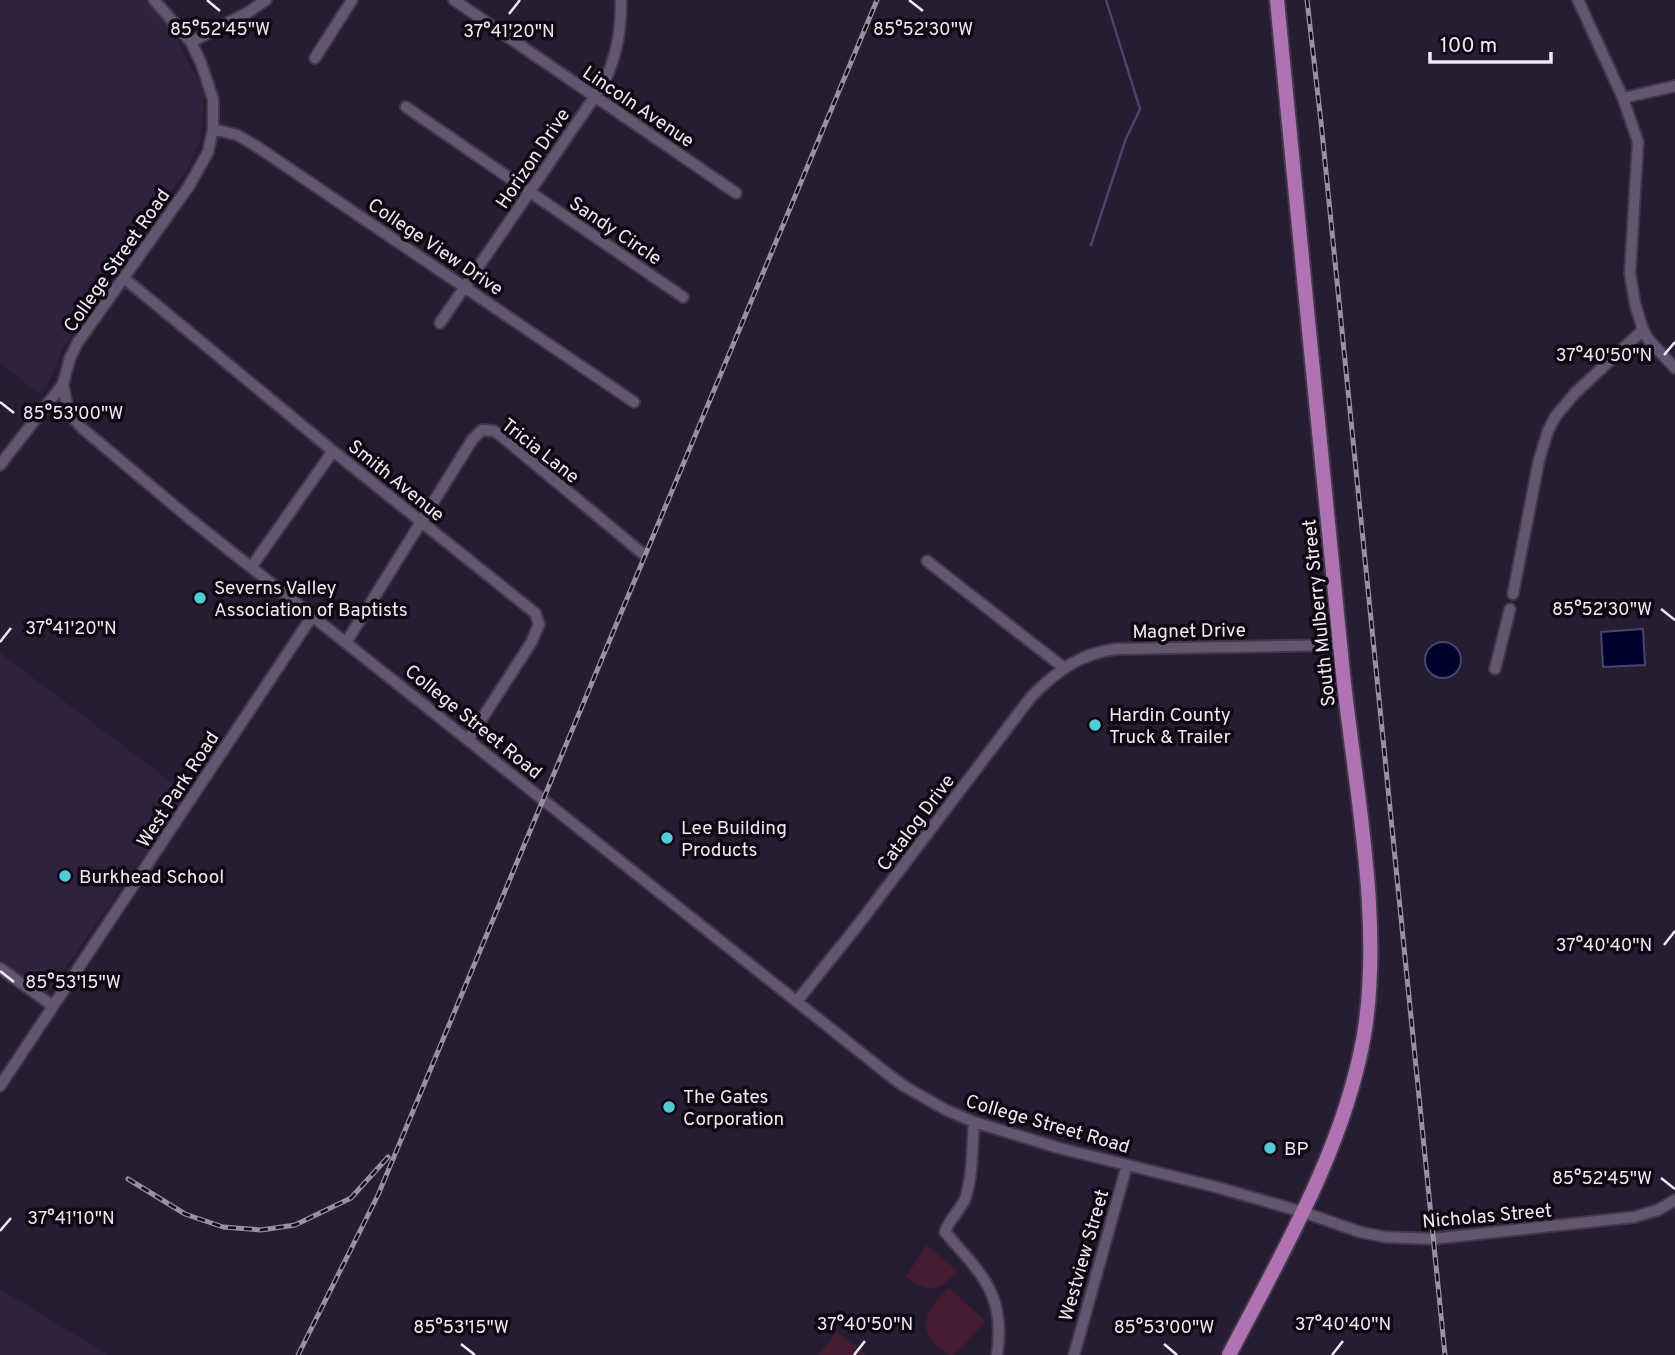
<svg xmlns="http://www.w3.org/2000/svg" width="1675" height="1355" font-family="Overpass,sans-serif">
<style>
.built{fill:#30223d}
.green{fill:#451b32}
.water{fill:#00002f;stroke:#48466b;stroke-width:2}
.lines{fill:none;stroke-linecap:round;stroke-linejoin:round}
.stream{stroke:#48466b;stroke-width:2.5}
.minor-casing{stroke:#41384a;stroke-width:14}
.major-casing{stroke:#41384a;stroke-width:18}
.minor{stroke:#635770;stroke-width:10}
.major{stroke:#af73b4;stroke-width:14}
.rail-casing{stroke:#9991a3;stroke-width:5}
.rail{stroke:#0e0913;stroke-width:2.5;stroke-dasharray:8;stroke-linecap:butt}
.ticks{fill:none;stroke:#efe8f7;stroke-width:2.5}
.poi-dot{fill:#51ccd4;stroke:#0e0913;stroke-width:2.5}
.labels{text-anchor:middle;stroke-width:7;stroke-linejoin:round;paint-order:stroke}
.street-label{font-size:19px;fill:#efe8f7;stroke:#0e0913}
.poi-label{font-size:19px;fill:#efe8f7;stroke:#0e0913;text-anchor:start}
.ticks-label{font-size:18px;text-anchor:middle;fill:#efe8f7;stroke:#0e0913;stroke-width:7;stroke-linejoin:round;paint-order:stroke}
</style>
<rect width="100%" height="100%" fill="#271d32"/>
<path class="built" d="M0,0h145l29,33 30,60 -4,47 -12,28 -72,100 -53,80 -17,40 -8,5 -38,-31z
M0,653l187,141 -141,201 -46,-37z
M0,1289l108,66h-108z"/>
<path class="green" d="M926,1246h2l29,25c-18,21 -28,23 -51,6z
M949,1288l35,32v3l-30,32c-8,0 -13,-5 -19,-11 -20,-20 -3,-41 14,-56z
M837,1332l29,23h-48z"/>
<path class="water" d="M1643,629l2,36 -42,2 -2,-35z
M1425 660a18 18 0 1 1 36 0a18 18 0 1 1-36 0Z"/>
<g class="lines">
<path class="stream" d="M1091,245l34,-104 15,-32 -34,-109"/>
<g class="minor-casing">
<path id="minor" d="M154,0l37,42 10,21 12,36v30l-5,23 -19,34 -111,156 -8,16 -7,26 4,21 7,14 9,10 106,89 700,557 15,11 42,24 28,12 85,26 157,39 87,25 57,20 25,5 47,2 202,-22 24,-7 17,-10
M454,0l282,193
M191,42l56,-29 19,-13
M315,58l37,-58
M1623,98l52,-12
M406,107l277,190
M213,129l24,6 19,11 378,256
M124,278l209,173 202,162 4,11 -8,19 -63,97
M440,323l164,-240c13,-29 17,-51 17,-83
M1643,330l5,9 27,29
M0,465l63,-81
M927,561l137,107
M252,566l81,-115
M1513,594l26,-134 9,-29 7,-14 20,-24 68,-63 -8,-26 -5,-31 8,-131 -15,-44 -45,-98
M347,641l125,-201 10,-10 12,1 6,4 142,118
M1495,669l15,-60
M0,968l53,38
M797,1001l61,-76 173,-228c24,-25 50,-44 85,-48l225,-4
M0,1086l313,-471
M974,1122c-2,25 -1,54 -9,77 -5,12 -16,20 -20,33 37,43 61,62 52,123
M1074,1355l53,-190"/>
</g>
<g class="major-casing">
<path id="major" d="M1229,1355c53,-102 115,-206 135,-320 19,-114 -9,-247 -21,-361 -23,-225 -44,-449 -66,-674"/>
</g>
<use href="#minor" class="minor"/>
<use href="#major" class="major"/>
<g class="rail-casing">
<path id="rail" d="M1307,0l14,122 124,1233
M128,1179l57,35 38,13 38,3 34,-5 56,-27 37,-41
M298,1355l80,-160 499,-1195"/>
</g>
<use href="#rail" class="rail"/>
</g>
<path class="ticks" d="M207,0l13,11M909,0l14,11M509,14l11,-14M1664,355l11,-13M0,402l14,11M1661,609l14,11M0,642l11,-14M1664,945l11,-14M0,971l14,11M1661,1178l14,11M0,1231l11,-13M461,1344l14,11M1164,1344l13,11M854,1355l11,-14M1332,1355l11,-14"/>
<g class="poi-dot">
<circle cx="200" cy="598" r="7"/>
<circle cx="1095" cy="725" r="7"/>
<circle cx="667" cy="838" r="7"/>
<circle cx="65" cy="876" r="7"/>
<circle cx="669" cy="1107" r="7"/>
<circle cx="1270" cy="1148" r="7"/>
</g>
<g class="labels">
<g class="street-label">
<text transform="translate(639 106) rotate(34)" y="7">Lincoln Avenue</text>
<text transform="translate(532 158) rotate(-56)" y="7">Horizon Drive</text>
<text transform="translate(616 230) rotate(34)" y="7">Sandy Circle</text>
<text transform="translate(436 246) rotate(34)" y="7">College View Drive</text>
<text transform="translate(116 260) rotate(-55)" y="7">College Street Road</text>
<text transform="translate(541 450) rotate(38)" y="7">Tricia Lane</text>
<text transform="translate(397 480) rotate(39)" y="7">Smith Avenue</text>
<text transform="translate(1318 613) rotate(-96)" y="7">South Mulberry Street</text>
<text transform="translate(1189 630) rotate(-1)" y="7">Magnet Drive</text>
<text transform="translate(474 721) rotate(39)" y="7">College Street Road</text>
<text transform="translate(177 789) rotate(-57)" y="7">West Park Road</text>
<text transform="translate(915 822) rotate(-53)" y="7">Catalog Drive</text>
<text transform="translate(1048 1123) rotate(16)" y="7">College Street Road</text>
<text transform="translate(1487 1215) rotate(-5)" y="7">Nicholas Street</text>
<text transform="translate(1083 1255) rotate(-74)" y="7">Westview Street</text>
</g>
<g class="poi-label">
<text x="214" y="594">Severns Valley<tspan x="214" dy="22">Association of Baptists</tspan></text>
<text x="1109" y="721">Hardin County<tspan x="1109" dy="22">Truck &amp; Trailer</tspan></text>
<text x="681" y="834">Lee Building<tspan x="681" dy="22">Products</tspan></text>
<text x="79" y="883">Burkhead School</text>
<text x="683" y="1103">The Gates<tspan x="683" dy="22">Corporation</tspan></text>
<text x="1284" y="1155">BP</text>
</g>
</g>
<g class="ticks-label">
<text x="220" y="35">85°52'45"W</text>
<text x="923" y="35">85°52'30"W</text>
<text x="509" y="37">37°41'20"N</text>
<text x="1604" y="361">37°40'50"N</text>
<text x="73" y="419">85°53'00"W</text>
<text x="1602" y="615">85°52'30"W</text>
<text x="71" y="634">37°41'20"N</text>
<text x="1604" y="951">37°40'40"N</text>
<text x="73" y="988">85°53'15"W</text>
<text x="1602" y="1184">85°52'45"W</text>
<text x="71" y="1224">37°41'10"N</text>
<text x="865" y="1330">37°40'50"N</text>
<text x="1343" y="1330">37°40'40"N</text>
<text x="461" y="1333">85°53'15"W</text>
<text x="1164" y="1333">85°53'00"W</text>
</g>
<path d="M1430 52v10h121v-10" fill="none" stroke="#efe8f7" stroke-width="3.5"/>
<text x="1440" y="52" font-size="21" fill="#efe8f7" stroke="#0e0913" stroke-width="5" paint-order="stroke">100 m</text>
</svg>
